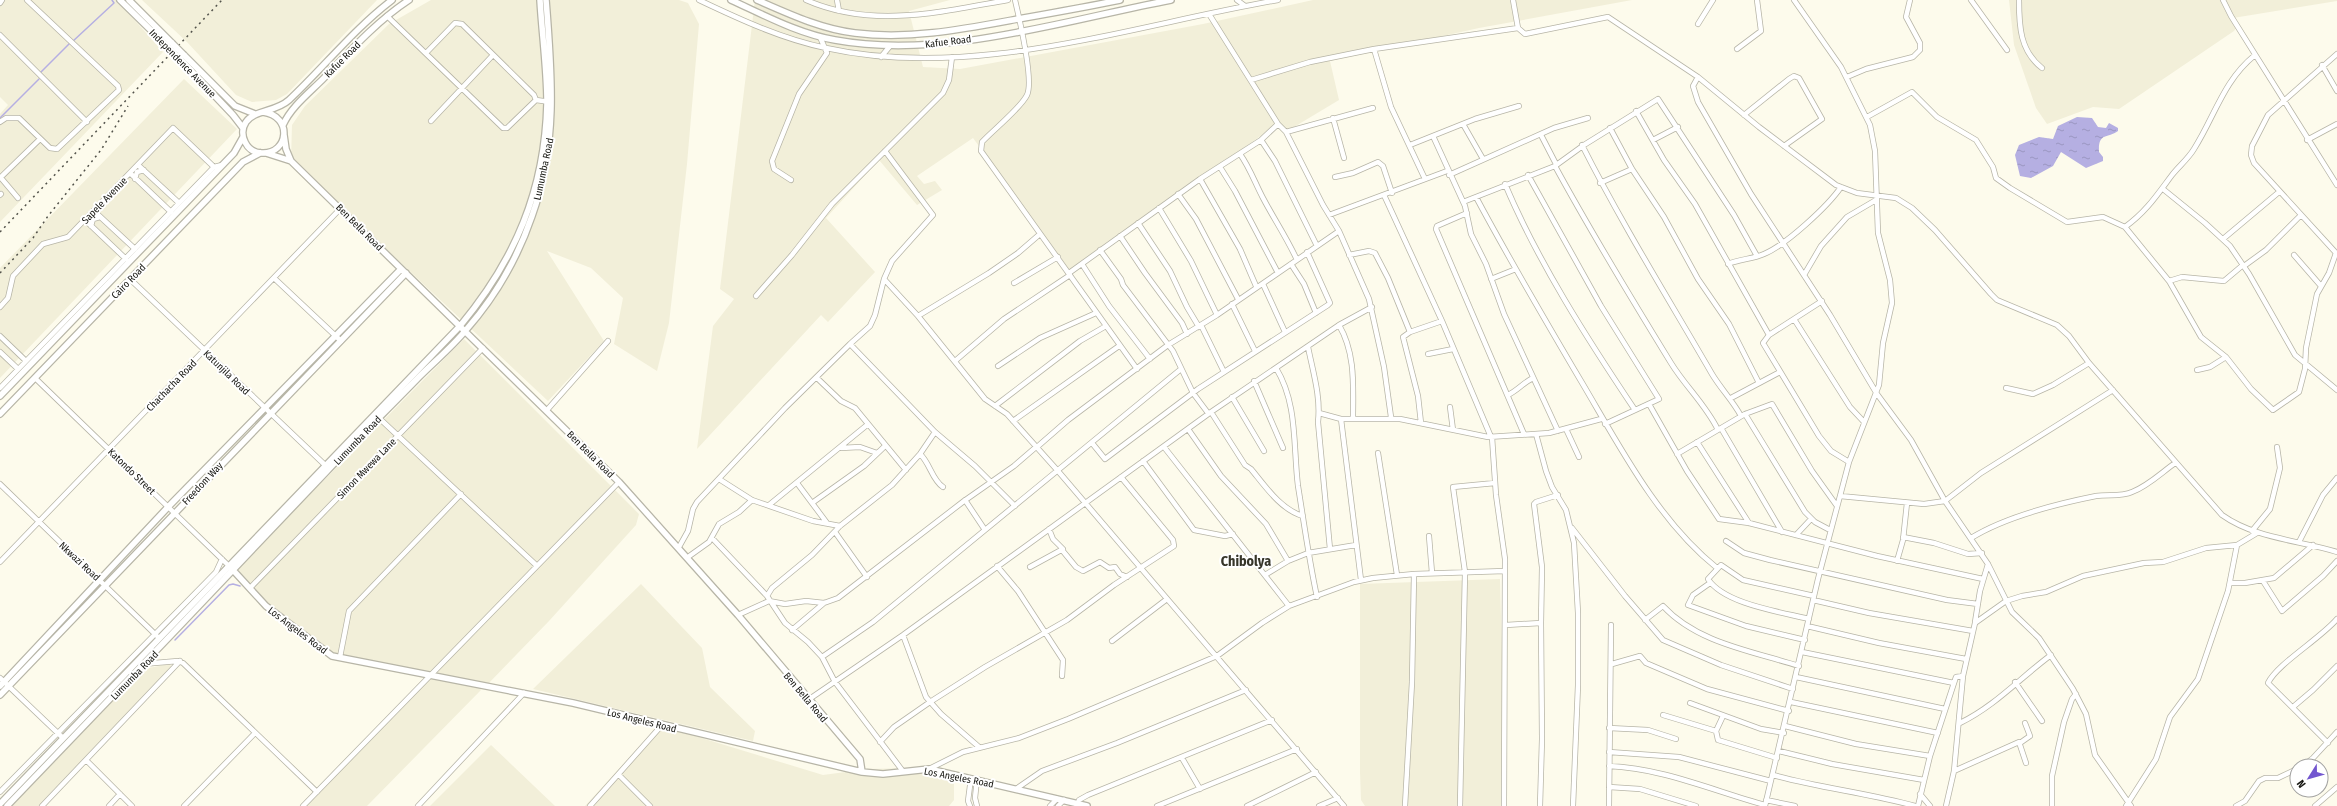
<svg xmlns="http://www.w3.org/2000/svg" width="2337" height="806" font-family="'Fira Sans Condensed',sans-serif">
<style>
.built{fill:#f2efd9}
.water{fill:url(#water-ripples)}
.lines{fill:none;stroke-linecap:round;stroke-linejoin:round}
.stream{stroke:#b5afe2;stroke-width:1.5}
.minor-casing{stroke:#b7b5a7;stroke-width:6}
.major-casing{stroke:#b7b5a7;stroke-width:8}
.minor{stroke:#fff;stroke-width:4.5}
.major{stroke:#fff;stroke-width:5.5}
.rail{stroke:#53534b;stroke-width:1.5;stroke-dasharray:2 4;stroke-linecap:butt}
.major-bridge-casing{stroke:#b7b5a7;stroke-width:8;stroke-linecap:butt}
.major-bridge{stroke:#fff;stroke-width:5.5}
.labels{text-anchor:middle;stroke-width:4;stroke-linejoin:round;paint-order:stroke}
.street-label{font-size:10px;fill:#161611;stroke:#fff}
.district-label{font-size:14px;font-weight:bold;fill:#363529;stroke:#fff}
</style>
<defs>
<pattern id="water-ripples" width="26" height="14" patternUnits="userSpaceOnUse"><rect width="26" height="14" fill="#b5afe2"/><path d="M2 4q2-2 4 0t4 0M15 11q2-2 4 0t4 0" fill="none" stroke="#9b96c1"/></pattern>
</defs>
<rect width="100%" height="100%" fill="#fdfbec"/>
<path class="built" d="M0,0h117l46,52 -163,170v-108l8,-9 -8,-8z
M142,0h235l-90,94 -11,6 -24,2 -16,-7 -49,-53z
M431,0h248l9,3 11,21 -12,140 -18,159 -12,48 -43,-27 9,-46 -32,-30 -44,-17 57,90 -56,60 -257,-241 1,-35 13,-19 84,-82z
M755,0h195l-41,11 14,56 37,2 243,-45 110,-24h319l-153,28 -149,33 9,39 -50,30 -16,-3 -202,145 -98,-134 -56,38 7,8 11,-3 7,9 -25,15 -38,-45 -53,58 49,54 -47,50 -7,-7 -124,134 16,-123 21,-27 -14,-10z
M2009,0h328v1l-104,17 3,10 -2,3 -115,78 -26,-2 -46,17 -11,-16 -22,-63z
M184,79l53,50 -237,249v-110z
M464,339l175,175 -3,11 -87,96 -62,64 -155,-30 -63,-47 -35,-37z
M1500,579l4,154 -3,73h-136l-4,-6 -1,-28v-188z
M641,584l61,64 8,39 45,44 -2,10 -220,-52z
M170,664l2,5 -133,137h-28l132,-137z
M431,678l48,9 2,3 -114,116h-62z
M659,725l164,50 45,-6 46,-1 40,8v24l-5,6h-364z
M491,745l64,61h-125z"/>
<path class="water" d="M2077,117l15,1 6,9 8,1 3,-5 9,5v3c-11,8 -20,1 -19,21l4,5v4l-17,7 -25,-16 -8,14 -22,12 -11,-2 -5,-21 4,-10 20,-8 14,2 5,-13z"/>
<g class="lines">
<path class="stream" d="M72,42l42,-39 -2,-3
M41,72l29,-29
M0,118l39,-39
M175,640l54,-55 4,-1 7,2"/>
<g class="minor-casing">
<path id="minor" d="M699,0c40,19 83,39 127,48 148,33 307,-23 452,-48
M806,0c66,29 134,12 202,0
M837,0l2,11
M1015,0c4,17 19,81 12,95 -6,13 -34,35 -45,47l-1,9 156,218
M1237,0l8,6
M1513,0l5,28 7,6 83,-17 90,60 61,50 77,58 21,8 39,5 16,10 23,22 56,64 6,6 60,25 12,11 20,27 133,152c34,24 77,25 115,37
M1971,0l36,50
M2019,0c0,26 1,51 23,68
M2223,0l8,16 106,169
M0,3l2,-3
M1209,14l69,110 8,8 37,73 16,26 30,68 15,68 7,50
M387,16l116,112h4l29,-28
M1698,24l15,-24
M0,35l87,87
M1374,49l17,58 34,72
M1737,49l24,-18 -4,-31
M426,53l29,-30 7,1 72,71 2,5 14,2
M881,57l9,-11
M2322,65l15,26
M1698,77l-5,9 5,16 53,92 79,121 47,79 34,46 34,61 43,63 24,48 27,26 34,51 13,25 9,41 36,51
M1847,77l19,-8 47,-12 7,-7v-7l-14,-26 4,-17
M1251,80l59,-18 64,-13 144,-21
M1636,111l28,49 31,44 74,131
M1744,115l45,-36 5,-3 5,2 23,41 -38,27
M1867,117l45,-25 25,25 39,23 17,27 3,11 14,10 57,34 36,-5 22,10 44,54 32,56 25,20 25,32 22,21 26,-18 6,-23 1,-21 11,-54 12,-21 7,-20
M1333,118l11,40
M431,121l62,-66
M0,122l6,-4h13l31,30 7,1 62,-59 -1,-4 -91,-86
M1463,124l20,35
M1610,128l22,41 32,48 34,62 31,45 30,59
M1286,132l87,-24
M1541,135l15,29
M1433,136l32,70 6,28 15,30 18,50 54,117
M1261,140l14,21 42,85
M1653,140l25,-13
M2307,140l30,-16
M1410,145l65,-26 44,-13
M1582,145c40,79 86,153 130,229 9,15 21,27 29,42
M885,151l48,64 -41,46 -8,18 34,37 67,83 22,15 51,57 286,335
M1240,154c10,14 15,29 23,44 11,21 24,40 34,62
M138,165l41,38
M1555,166c36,66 76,132 116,197 14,23 35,42 47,67
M1220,167l15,24 43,82
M130,173l41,39
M1449,175l105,-47 34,-10
M1528,175l73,131 58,93 -54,25
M1335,177l18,-4 25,-11 5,4 9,27
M0,178l40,-39
M1,178l17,20
M135,179l2,-7 7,-2
M1200,179l40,70 16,37
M791,180l-17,-11 -2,-8 27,-67 28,-41 -7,-16
M1600,183l32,-14
M1505,184c33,78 83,156 130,226
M2163,189l42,34 25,23 19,28 46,81 42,35
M1178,194l18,25 42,80
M0,195l1,-1
M1384,195l58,126 49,116
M1476,197c33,62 69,123 105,184 38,64 76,139 136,187
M1463,202l92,-36 29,-21 74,-46 76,116 23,41
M1159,208l32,53 26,54
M94,211l41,38
M1467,213l-30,13 -1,3 88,205
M1329,215l118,-44
M85,220l41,39
M1138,223l32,48 17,36 12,20
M91,226l2,-7 7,-2
M2125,227c21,-15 32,-32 47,-52 7,-9 16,-16 22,-26 21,-33 29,-68 61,-94
M1120,236l25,37 37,50 5,11
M2223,239l56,-47
M1100,250l21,29 2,6 50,66 20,42 15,20
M2337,254l-83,-91 -3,-8 1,-9 16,-31 69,-61
M1349,255l20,-4 6,2 13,25 22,54 -7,5 15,59 3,27
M2294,255l27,31
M1082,264l27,42 41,53
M1291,264l13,20 12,29
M1728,264c12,-5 25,-5 36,-10 22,-9 64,-48 77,-67
M2244,266l22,-16 35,-35
M1069,273l131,-94 61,-39 17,-16
M1804,275l17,-29 26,-29 29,-17
M274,278l67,63
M130,279l195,186
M1491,279l25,-10
M2169,281l13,-4 42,4 19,-16
M1014,283l44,-26
M1263,284l22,48
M756,296l36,-41 40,-51 111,-111 6,-13 3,-23
M1822,301l-53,34 -6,8 56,93 12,15 18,11
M1232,304l23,47
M0,307l8,-9 5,-22 30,-32 25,-7 105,-109 41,39
M918,316l71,-43 29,-20 22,-19
M1794,319l56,88 14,15
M1201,325l23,47
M1339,325c17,29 14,62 14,94
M1410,332l32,-11
M0,336l26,25
M850,344l85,88 40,34 40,40
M1308,347c5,25 13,50 10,75l12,127
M0,352l18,17
M1428,354l25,-5
M955,361l49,-42 66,-44
M998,366l42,-28 56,-25
M1276,368c22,36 17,78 22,118 6,37 11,74 19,111
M2197,370l13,-3 16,-10
M35,378l193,187
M817,378l24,23 14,7 51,62
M1254,381l29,67
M0,388l214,-221 8,-2
M2006,388l27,6 20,-9 36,-22
M1508,395c10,-5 15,-12 25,-17
M1232,397l32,54
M1731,398l49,-26
M1649,404l38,67 32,48 30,4 128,33 106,23
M995,406l85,-65 26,-15
M1450,407l3,23
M547,410l61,-69
M1211,412l34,53 6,4c14,17 30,41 52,47
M1319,413l22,6h59l88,18 61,-4 52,-14
M1745,414l60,98 10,10 15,8
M379,418l157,147
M1341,419l20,161
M1013,421l106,-75
M1721,428l61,104
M1188,429l33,47 45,48 22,37
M1566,429l13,28
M1536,434l10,37 6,16 14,23 8,33 4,70v72l-5,121
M1492,437l4,58 9,64 -1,247
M1697,442l52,81
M1092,443l13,16 93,-70 130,-84 2,-2 -23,-51
M1037,447l31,-27 100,-75 49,-30 122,-84
M1164,447l125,159
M841,448l19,-1 17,6
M1378,453l19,122
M920,454c10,9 12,26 23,33
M1677,454l68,-40 27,-10 40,67 25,35
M1143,461l51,69 31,6 8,-2
M719,479l33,21 61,21 27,5
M797,483l30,40
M0,484l157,152
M1840,496l84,8 21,-3 36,-28 132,-83
M965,500l20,30
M812,503l52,-37 21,-20
M769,505l98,-80
M1572,528l53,68 38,44 58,25 72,24
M2252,531l18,-22 10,-41 -3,-21
M835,532l32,45
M1796,535l15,-16
M1429,536l3,37
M1903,537l31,6 34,11 14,-1
M712,538l55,58 18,27 23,19 14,15 13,25 67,88
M1971,538c34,-21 85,-34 125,-42 12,-2 25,1 36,-4 16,-6 29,-19 43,-29
M1726,541l18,12 26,7 177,40 31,4
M2299,542l24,-47 14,-17
M679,547l9,-16 5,-22 4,-7 88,-94 65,-64 20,-18 5,-11 9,-36
M1062,550l14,17 7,4 17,-9 9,6 6,-1 5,7 7,3
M688,557l21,-15 10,-18 20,-12 13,-12
M1897,561l6,-21 4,-37
M0,562l341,-354
M997,566l21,25 45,69 -1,16
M1030,567l33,-18 -10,-10 -4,-10
M1265,575l23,-14 20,-8 48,-8
M2263,581l19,30 41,-35 14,-15
M1710,583l-17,12 -5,10 58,21 59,14
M2230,583h15l29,-5 39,-33
M250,588l233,-240
M767,596l5,-8 40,-33 28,-29 52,-41 28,-31 15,-22
M1813,600l56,13 104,18
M738,615l31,-14 16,3 21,-3 18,2 14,-5 126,-97 50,-35 22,-19
M1809,619c-28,-7 -85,-15 -101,-40l13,-14 22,15 71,16
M1645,620l18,-14c34,37 89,45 136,60
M1975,622l5,-31 8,-27
M1541,623l1,-56 -8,-63 2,-2 22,-7
M1506,625l35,-2 1,116 -2,67
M1807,626l72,17 87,16
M792,630l32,-27
M903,635l23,62 15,17 38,33
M1112,641l55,-42
M1802,652l152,31
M340,657l9,-46 112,-117
M822,657l51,-35 308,-253
M143,664l35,-3 5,2 134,129
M1612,664l28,-8 6,7 61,26 82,22
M1796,677l149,32
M0,678l63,60
M2015,682l27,39
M808,700l95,-65 308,-223 128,-87 33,-18
M1791,702l147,31
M1690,703l71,26 23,4
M2293,707l20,-17 24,-24
M1663,715l53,16
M1723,716l-7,15 2,9 59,18
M1960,723c35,-17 60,-45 91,-68
M1785,726l71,18 74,12
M1609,728l39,2 28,9
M880,742l14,-15 36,-25 55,-35 82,-47 47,-35 60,-39 -1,-6 -52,-63
M2020,743l10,-7 -5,-13
M2328,743l-60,-60c9,-19 52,-44 69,-64
M1779,751l53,13 92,16
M1609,752l70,5 92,24
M1182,758l18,31
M86,760l46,46
M1609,766c53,2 105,25 156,39
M2303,766l10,-8 24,-26
M929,769l34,-17 56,-14 49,-19 149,-63 45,-33 27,-17 65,-24 19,-4 41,-4 91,-3
M1954,771l65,-29 7,21
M619,775l31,31
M1773,775c47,13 95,18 142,31
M977,779l-2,19 2,8
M1609,787l31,2 56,17
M1016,789l26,-18 75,-28 129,-53
M0,792l216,-220 6,-13
M1920,794l10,12
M1766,800l29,6
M42,806l138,-145
M109,806l11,-12
M184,806l71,-73
M303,806l316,-324
M418,806l106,-113
M590,806l72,-81
M970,806l-2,-5 3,-23
M1050,806l7,-7
M1058,806l6,-6
M1077,806l2,-6 9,-5 184,-75
M1157,806l140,-57
M1247,806l69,-34
M1319,806l19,-8
M1405,806l7,-124 2,-108
M1460,806l5,-234 -12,-85 42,-4
M1609,806l2,-181
M1765,806l53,-227 31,-117 30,-77 4,-42 9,-40 -2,-23 -12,-47 -3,-82 -5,-26 -29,-58 -47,-67
M1918,806l12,-50 24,-73 2,-6 7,-1
M1946,806l8,-35 9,-95 12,-53 31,-22 16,-5 24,-4 37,-16 61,-13 19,-1 43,-14 31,-3 20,-12
M2052,806v-30l12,-54 8,-23 4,-5
M2126,806l30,-47 14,-42 28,-38 30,-88 9,-46
M2236,806l9,-5 14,-20 6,-3h13l19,-9
M2315,806l22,-19"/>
</g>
<g class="major-casing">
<path id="major" d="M120,0l48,47
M129,0l43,43
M731,0c33,15 68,34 104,40 108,20 230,-20 336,-40
M757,0c32,14 64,29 98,33 55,7 109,-4 163,-14 34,-6 68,-12 102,-19
M184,55l51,51 20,8
M180,59l53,56 10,13
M263,112c30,4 26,42 -1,41 -16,0 -24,-19 -16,-31 8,-12 30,-10 43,-22 35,-33 65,-71 103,-100
M283,125c8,-18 26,-32 40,-46 27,-28 54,-58 86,-79
M284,135l2,14 5,12 328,321 119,133 122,144 2,13
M266,153l25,8
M0,396l234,-243 9,-16
M0,414l243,-252 17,-9
M232,569l34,37 66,50 241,47 289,69 21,2 46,-5 158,37
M0,686l169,-180 232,-237
M0,695l406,-422
M0,804l460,-478c55,-66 85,-136 87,-223 0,-34 -5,-69 -7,-103
M7,806c107,-111 214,-223 320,-335 30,-32 62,-63 92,-94 16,-16 33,-30 47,-47 29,-33 52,-73 66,-114 26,-73 20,-141 14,-216"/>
</g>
<use href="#minor" class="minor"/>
<use href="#major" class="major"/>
<path class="rail" d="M0,232l222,-232
M0,273l33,-35 15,-22 53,-66 27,-44"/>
<g class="major-bridge-casing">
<path id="major-bridge" d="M172,43l12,12
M168,47l12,12"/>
</g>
<use href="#major-bridge" class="major-bridge"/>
</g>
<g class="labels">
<g class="street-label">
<text transform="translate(948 41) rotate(-7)" y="4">Kafue Road</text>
<text transform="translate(342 59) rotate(-45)" y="4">Kafue Road</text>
<text transform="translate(183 63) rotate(46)" y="4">Independence Avenue</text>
<text transform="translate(543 169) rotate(-78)" y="4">Lumumba Road</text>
<text transform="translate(104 200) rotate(-46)" y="4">Sapele Avenue</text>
<text transform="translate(360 227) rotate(45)" y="4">Ben Bella Road</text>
<text transform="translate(128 281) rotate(-46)" y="4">Cairo Road</text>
<text transform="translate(227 372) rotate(44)" y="4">Katunjila Road</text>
<text transform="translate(171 385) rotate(-46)" y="4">Chachacha Road</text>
<text transform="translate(357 440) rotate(-46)" y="4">Lumumba Road</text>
<text transform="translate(591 454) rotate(45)" y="4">Ben Bella Road</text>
<text transform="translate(366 468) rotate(-46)" y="4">Simon Mwewa Lane</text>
<text transform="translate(132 471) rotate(44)" y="4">Katondo Street</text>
<text transform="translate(202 483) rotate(-47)" y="4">Freedom Way</text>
<text transform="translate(80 561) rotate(43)" y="4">Nkwazi Road</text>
<text transform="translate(298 630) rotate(37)" y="4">Los Angeles Road</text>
<text transform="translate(134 675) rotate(-46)" y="4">Lumumba Road</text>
<text transform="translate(806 697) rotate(50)" y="4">Ben Bella Road</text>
<text transform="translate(642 720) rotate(14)" y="4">Los Angeles Road</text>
<text transform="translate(959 777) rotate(11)" y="4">Los Angeles Road</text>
</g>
<g class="district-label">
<text x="1246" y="566">Chibolya</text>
</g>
</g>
<g transform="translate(2309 778) rotate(233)"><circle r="19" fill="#ffffff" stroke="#a2a2a0"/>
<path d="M0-3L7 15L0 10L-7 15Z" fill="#7256cf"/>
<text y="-6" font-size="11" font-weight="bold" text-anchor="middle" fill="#161611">N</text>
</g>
</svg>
